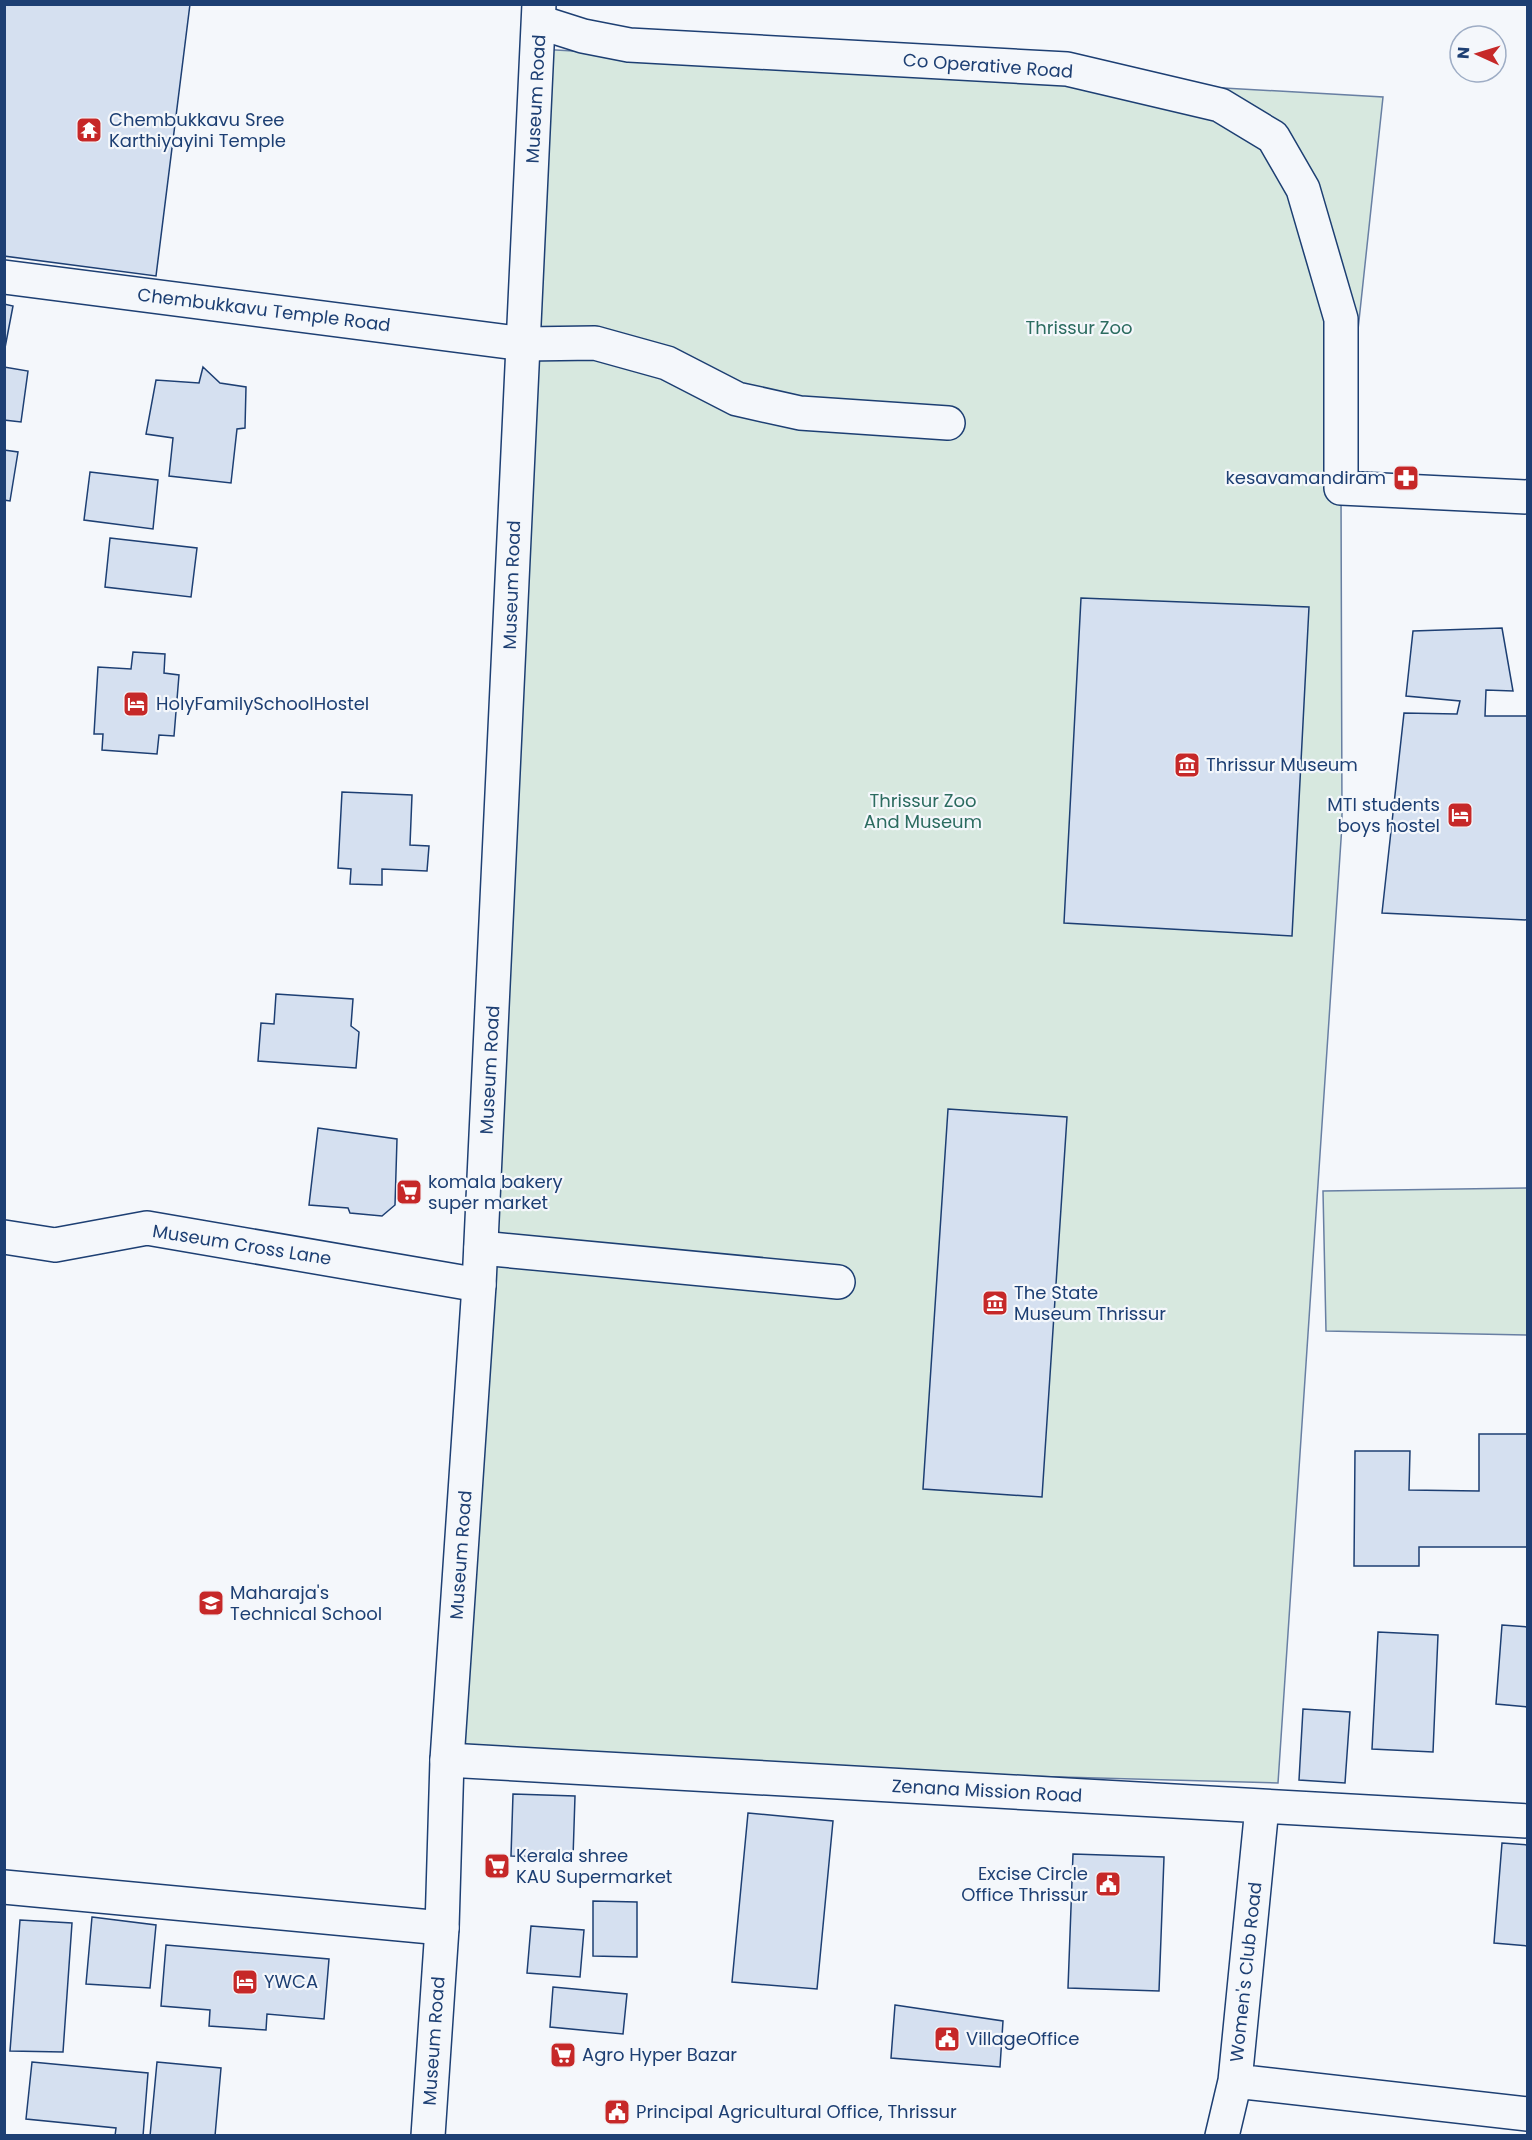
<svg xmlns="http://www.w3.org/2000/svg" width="1532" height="2140" font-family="Poppins,sans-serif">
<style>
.green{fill:#d7e8df;stroke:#687fa3;stroke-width:1.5}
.building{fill:#d5e0f0;stroke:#1d3f73;stroke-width:1.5}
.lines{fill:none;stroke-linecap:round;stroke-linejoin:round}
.minor-casing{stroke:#1d3f73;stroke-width:36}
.major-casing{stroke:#1d3f73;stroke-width:36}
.minor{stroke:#f4f7fb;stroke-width:33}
.major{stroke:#f4f7fb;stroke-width:33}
.labels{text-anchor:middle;stroke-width:4.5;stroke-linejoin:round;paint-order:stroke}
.street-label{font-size:18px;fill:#1d3f73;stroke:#f4f7fb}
.poi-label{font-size:18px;fill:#1d3f73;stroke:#f4f7fb;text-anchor:start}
.park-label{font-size:18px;fill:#2c6c60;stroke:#f4f7fb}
</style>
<rect width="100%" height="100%" fill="#f4f7fb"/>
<path class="green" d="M538,49l845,48 -42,391 1,337 -64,958 -831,-23z
M1527,1188v147l-201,-4 -3,-140z"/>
<path class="building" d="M4,4h186l-34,272 -152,-20z
M4,304l9,2 -9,47z
M4,367l24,4 -7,51 -17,-2z
M203,367l17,16 26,4 -1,41 -8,1 -6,54 -62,-7 4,-38 -27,-4 10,-54 43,3z
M4,450l14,2 -8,49 -6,-1z
M90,472l68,8 -5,49 -69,-9z
M110,538l87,10 -6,49 -86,-10z
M1081,598l228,9 -17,329 -228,-13z
M1502,628l11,63 -27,-1 -1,26h43v204l-146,-7 22,-200 53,1 3,-13 -54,-5 7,-65z
M133,652l32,2 -1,19 15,2 -5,61 -15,-1 -2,19 -55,-4 1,-16h-9l4,-67 33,2z
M342,792l70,3 -2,50 19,1 -2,25 -45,-2v16l-32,-1 1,-15 -13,-1z
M276,994l77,5 -2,27 8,6 -3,36 -98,-7 3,-38 13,1z
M948,1109l119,8 -25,380 -119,-8z
M318,1128l79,11 -2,66 -13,11 -32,-3 -2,-5 -39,-3z
M1479,1434h49v113h-109v19h-65l1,-115h55l-1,39 70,1z
M1502,1625l26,2v80l-32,-3z
M1378,1632l60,3 -5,117 -61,-3z
M1303,1709l47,3 -5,71 -46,-3z
M513,1794l62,2 -2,62 -62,-2z
M748,1813l85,8 -16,168 -85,-7z
M1502,1843l26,2v101l-34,-3z
M1073,1854l91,3 -5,134 -91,-3z
M593,1901l44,1v55l-44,-1z
M92,1917l64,8 -6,63 -64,-4z
M20,1920l52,3 -9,129 -53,-1z
M531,1926l53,4 -4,47 -53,-4z
M166,1945l163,14 -5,60 -57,-5 -1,16 -57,-4 1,-16 -49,-4z
M553,1987l74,7 -4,40 -73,-7z
M895,2005l108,16 -3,46 -109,-9z
M32,2062l116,11 -5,63h-28l1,-8 -90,-9z
M157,2062l64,6 -6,68h-65z"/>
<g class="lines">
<g class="minor-casing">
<path id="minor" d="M539,22l44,14 46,9 438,24 153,36 53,32 30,52 38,130v169l187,9
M4,277l520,67 71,-1 72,20 70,36 63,14 148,10
M4,1237l51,8 92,-17 332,57
M481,1248l357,34
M447,1760l1081,61
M4,1887l438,41
M1235,2081l293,33
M1222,2136l13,-55 27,-274"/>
</g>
<g class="major-casing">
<path id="major" d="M428,2136l14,-208 5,-168 32,-475 60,-1281"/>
</g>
<use href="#minor" class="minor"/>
<use href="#major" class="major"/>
</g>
<defs>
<g id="temple-square" transform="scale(1.35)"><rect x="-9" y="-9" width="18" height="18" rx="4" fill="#c62828" stroke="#f4f7fb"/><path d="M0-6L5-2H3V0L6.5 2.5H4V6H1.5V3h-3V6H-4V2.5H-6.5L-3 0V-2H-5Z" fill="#fff"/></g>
<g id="pharmacy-square" transform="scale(1.35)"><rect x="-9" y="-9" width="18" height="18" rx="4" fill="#c62828" stroke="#f4f7fb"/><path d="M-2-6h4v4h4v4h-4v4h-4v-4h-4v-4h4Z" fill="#fff"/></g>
<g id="hotel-square" transform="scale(1.35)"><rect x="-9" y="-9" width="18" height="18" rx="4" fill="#c62828" stroke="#f4f7fb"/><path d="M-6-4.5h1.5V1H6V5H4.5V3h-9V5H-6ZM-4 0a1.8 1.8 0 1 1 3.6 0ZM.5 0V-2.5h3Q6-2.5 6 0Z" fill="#fff"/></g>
<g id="museum-square" transform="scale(1.35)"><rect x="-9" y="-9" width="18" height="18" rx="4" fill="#c62828" stroke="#f4f7fb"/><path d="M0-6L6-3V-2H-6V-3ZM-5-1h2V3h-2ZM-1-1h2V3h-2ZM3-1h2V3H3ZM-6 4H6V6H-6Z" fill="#fff"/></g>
<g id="supermarket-square" transform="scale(1.35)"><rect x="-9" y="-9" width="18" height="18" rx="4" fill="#c62828" stroke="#f4f7fb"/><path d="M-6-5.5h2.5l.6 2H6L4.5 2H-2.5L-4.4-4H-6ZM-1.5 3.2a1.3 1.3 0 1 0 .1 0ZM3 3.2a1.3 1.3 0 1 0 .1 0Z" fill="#fff"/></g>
<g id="university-square" transform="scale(1.35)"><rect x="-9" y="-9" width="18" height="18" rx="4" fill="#c62828" stroke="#f4f7fb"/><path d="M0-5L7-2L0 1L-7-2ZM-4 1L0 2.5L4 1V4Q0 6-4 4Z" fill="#fff"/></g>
<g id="civic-square" transform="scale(1.35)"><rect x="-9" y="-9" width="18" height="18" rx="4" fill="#c62828" stroke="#f4f7fb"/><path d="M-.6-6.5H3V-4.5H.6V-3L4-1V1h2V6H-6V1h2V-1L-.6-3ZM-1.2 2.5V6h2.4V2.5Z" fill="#fff"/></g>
</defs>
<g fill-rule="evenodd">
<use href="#temple-square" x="89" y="130"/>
<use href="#pharmacy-square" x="1406" y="478"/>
<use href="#hotel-square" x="136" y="704"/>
<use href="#museum-square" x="1187" y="765"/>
<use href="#hotel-square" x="1460" y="815"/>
<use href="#supermarket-square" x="409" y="1192"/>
<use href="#museum-square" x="995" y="1303"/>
<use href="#university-square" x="211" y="1603"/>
<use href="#supermarket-square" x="497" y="1866"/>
<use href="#civic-square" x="1108" y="1884"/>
<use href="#hotel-square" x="245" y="1982"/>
<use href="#civic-square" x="947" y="2039"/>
<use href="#supermarket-square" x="563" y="2055"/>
<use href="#civic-square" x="617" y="2112"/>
</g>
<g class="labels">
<g class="street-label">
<text transform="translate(988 66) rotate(4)" y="6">Co Operative Road</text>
<text transform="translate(536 99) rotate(-87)" y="6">Museum Road</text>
<text transform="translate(264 310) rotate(7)" y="6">Chembukkavu Temple Road</text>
<text transform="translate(512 585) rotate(-88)" y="6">Museum Road</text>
<text transform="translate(490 1070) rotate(-87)" y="6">Museum Road</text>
<text transform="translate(242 1245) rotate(9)" y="6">Museum Cross Lane</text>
<text transform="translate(461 1555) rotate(-86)" y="6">Museum Road</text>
<text transform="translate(987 1791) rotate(3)" y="6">Zenana Mission Road</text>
<text transform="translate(1246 1972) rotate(-84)" y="6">Women's Club Road</text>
<text transform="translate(434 2041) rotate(-86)" y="6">Museum Road</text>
</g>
<g class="poi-label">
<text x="109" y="126">Chembukkavu Sree<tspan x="109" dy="21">Karthiyayini Temple</tspan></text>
<text x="1386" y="484" text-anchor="end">kesavamandiram</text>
<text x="156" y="710">HolyFamilySchoolHostel</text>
<text x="1206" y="771">Thrissur Museum</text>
<text x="1440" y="811" text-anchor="end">MTI students<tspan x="1440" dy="21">boys hostel</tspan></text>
<text x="428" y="1188">komala bakery<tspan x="428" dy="21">super market</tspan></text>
<text x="1014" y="1299">The State<tspan x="1014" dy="21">Museum Thrissur</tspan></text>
<text x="230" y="1599">Maharaja's<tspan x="230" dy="21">Technical School</tspan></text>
<text x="516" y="1862">Kerala shree<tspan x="516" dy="21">KAU Supermarket</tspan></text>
<text x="1088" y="1880" text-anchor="end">Excise Circle<tspan x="1088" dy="21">Office Thrissur</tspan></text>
<text x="264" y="1988">YWCA</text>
<text x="966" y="2045">VillageOffice</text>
<text x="582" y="2061">Agro Hyper Bazar</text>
<text x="636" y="2118">Principal Agricultural Office, Thrissur</text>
</g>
<g class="park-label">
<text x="1079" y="334">Thrissur Zoo</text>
<text x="923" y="807">Thrissur Zoo<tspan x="923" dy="21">And Museum</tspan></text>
</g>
</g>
<rect width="1532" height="2140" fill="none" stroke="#1d3f73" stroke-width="12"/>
<g transform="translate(1478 54) rotate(274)"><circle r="28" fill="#f4f7fb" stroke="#9eadc5" stroke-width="1.5"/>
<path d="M0-4.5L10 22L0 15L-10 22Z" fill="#c62828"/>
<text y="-9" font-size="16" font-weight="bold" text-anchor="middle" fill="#1d3f73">N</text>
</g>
</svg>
